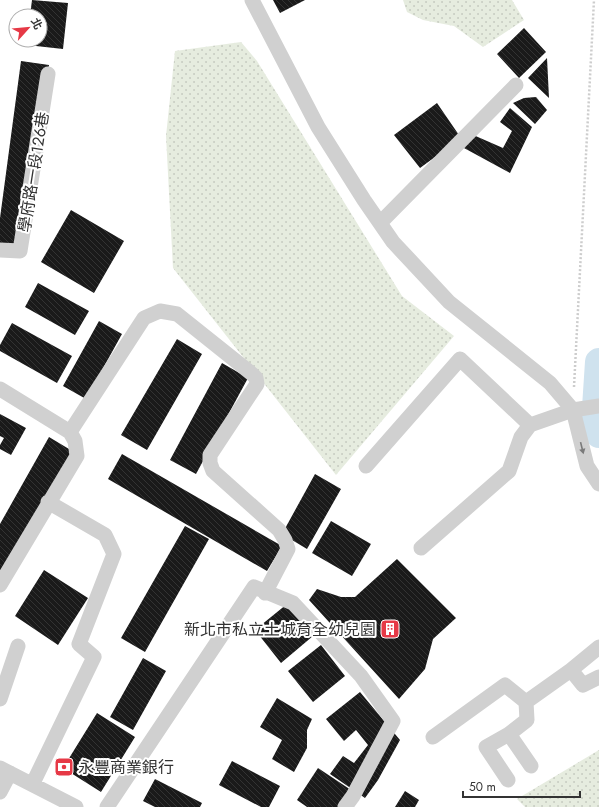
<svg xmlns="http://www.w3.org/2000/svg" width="599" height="807" font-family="Jost,'Noto Sans TC',sans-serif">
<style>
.garden{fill:url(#garden-dots)}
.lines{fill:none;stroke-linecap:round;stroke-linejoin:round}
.river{stroke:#cfe2ee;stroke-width:28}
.building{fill:url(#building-back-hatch)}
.path{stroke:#cdcdcd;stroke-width:2.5;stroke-dasharray:2 2;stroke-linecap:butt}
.minor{stroke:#d0d0d0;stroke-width:15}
.oneway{fill:#7a7a7a}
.labels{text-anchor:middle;stroke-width:4;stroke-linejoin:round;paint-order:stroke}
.street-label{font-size:16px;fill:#333;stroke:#fff}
.poi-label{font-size:16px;fill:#333;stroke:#fff;text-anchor:end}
</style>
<defs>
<pattern id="garden-dots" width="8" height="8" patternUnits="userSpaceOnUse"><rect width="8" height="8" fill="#e6ecdf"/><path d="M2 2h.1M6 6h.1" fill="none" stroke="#c6cbc0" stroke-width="1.8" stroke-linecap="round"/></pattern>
<pattern id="building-back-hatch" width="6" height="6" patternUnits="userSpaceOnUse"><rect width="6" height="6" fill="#1a1a1a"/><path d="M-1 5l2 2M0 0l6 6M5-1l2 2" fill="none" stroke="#333"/></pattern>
</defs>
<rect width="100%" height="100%" fill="#fff"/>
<path class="garden" d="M403,0h109l12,20 -41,27 -29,-21 -31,-6 -16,-8z
M241,42l16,19 145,235 52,40 -118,139 -163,-207 -7,-132 9,-85z
M599,750v57h-74l-8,-8z"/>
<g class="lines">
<path class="river" d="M599,362l-4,61 4,11"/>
</g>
<path class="building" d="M32,0l36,3 -5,46 -36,-4 1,-5h12v-24h-10z
M273,0h32l-25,13z
M524,28l22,24 -27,26 -22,-24z
M547,58l2,40 -21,-20z
M21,61l28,4 -25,186 -24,-3v-30z
M536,97l11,13 -12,14 -22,-21 11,-5z
M437,103l24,35 -41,30 -26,-33z
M510,108l22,19 -22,46 -46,-25 7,-14 32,14 9,-17 -12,-9z
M71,210l53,31 -30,52 -53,-31z
M38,283l51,28 -14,24 -50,-28z
M99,321l23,13 -36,65 -23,-13z
M12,323l60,33 -15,27 -57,-32v-6z
M177,339l25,15 -55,96 -26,-15z
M222,363l26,15 -52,96 -26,-14z
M0,414l26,14 -15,27 -11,-6v-4l4,-7 -4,-2z
M49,437l25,15 -74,127v-55z
M122,454l160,92 -15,25 -159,-92z
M315,474l26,15 -34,60 -25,-15z
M331,521l40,23 -19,32 -40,-23z
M185,526l24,13 -64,113 -24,-14z
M397,559l59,59 -23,21 -8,30 -26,30 -90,-99 8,-11 24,8h14z
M44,570l44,28 -30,47 -43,-29z
M287,604l26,32 -32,27 -26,-33z
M321,645l24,31 -32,26 -25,-31z
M143,658l23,13 -33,59 -23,-13z
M360,692l40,48 -22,40 -13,18 -35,-24 13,-18 11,7 14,-18 -12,-15 -12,11 -18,-22z
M277,698l35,21 -5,11v18l-13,24 -22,-13 10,-19 -22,-13z
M97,713l38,24 -34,55 -38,-24z
M232,761l48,25 -11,21h-8l-42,-22z
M318,768l36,24 -10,15h-37l-10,-7z
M155,779l47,24 -2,4h-45l-12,-6z
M405,791l14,9 -4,7h-20z"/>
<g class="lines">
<path class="path" d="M574,387l20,-387"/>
<path class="minor" d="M252,0l66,127 46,73 29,42 56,60 101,81 23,27 14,56 12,18
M380,223l136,-138
M0,250l20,1 28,-177
M0,389l70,43 5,9 2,15 -77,129
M70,432l74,-114 16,-7 17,3 75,60 4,4 1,6 -47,71v8l3,8 66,59 6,10 3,9 -23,44
M366,466l94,-107 70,66
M421,548l88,-77 12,-34 9,-12 43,-15 26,-4
M571,670l28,-23
M0,699l18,-53
M526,702l1,18 -18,14 22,32
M433,737l72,-52 21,17 45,-32 12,15 16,-8
M0,768l76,39
M508,780l-22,-33 23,-13
M34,781l60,-124 -15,-13 35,-90 -9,-19 -57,-33
M0,792l10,-19
M107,807l147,-220 39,16 68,73 32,45 -40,75 -8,11"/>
</g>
<defs><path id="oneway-solid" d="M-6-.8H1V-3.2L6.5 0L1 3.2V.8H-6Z"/></defs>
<use class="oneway" href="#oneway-solid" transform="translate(582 448) rotate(76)"/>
<defs>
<g id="building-square" transform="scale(1)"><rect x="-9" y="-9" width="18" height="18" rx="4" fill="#e63946" stroke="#fff"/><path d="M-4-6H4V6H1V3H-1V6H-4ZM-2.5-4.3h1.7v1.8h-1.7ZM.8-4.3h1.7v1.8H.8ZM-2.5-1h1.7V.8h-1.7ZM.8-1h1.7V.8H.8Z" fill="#fff"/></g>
<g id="bank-square" transform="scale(1)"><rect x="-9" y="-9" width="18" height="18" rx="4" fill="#e63946" stroke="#fff"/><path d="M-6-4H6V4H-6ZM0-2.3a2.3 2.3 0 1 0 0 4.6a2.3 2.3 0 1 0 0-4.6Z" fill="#fff"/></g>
</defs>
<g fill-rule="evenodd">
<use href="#building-square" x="390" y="629"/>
<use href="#bank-square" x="64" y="767"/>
</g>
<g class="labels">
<g class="street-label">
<text transform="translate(33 172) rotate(-81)" y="6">學府路一段126巷</text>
</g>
<g class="poi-label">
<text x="376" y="635">新北市私立土城育全幼兒園</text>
<text x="78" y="773" text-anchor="start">永豐商業銀行</text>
</g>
</g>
<g transform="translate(28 28) rotate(63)"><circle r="19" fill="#ffffff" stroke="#adadad"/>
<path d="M0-3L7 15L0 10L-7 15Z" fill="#e63946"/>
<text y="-6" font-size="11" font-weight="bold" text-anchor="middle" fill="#333333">北</text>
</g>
<path d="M463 791v6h117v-6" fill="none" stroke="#333333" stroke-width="2"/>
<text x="469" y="791" font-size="12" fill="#333333" stroke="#ffffff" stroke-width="3" paint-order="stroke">50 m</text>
</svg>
